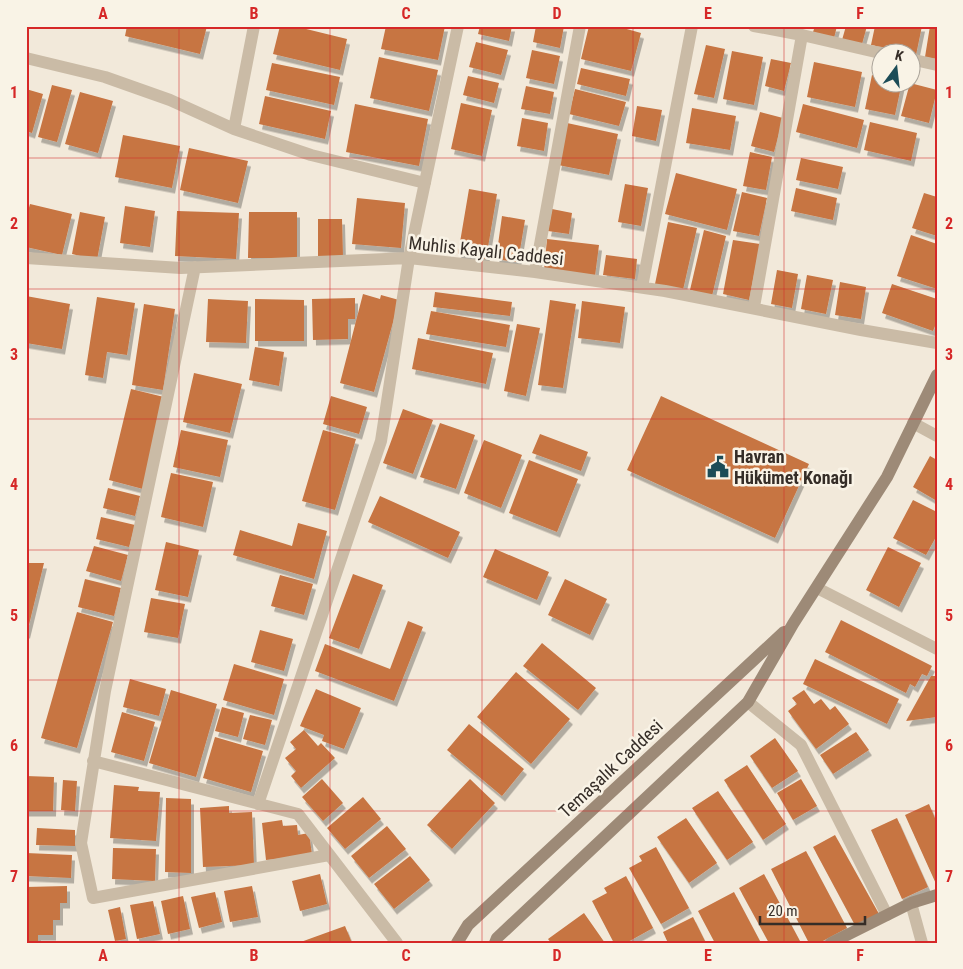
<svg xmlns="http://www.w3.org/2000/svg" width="963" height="969" font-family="'Roboto Condensed',sans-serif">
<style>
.building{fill:#c77442;filter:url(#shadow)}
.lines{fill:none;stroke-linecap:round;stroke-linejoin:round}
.lane{stroke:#cabba6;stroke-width:12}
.street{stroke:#cabba6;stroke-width:12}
.secondary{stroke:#9d8a77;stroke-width:12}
.grid{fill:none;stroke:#d62828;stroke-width:1;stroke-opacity:0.55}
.labels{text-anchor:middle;stroke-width:5;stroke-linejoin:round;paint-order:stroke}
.street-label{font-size:18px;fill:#352d27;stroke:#f9f3e6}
.poi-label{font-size:18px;font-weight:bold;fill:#352d27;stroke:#f9f3e6;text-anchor:start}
.neatline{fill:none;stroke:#d62828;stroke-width:2}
.grid-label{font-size:16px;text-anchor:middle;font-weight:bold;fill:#d62828}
</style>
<defs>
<filter id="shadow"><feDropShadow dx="3" dy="5.5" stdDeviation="0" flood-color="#0004"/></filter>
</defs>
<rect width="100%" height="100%" fill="#f2e9da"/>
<path class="building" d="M127,26h80l-7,28 -75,-18z
M280,26h14l53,13 -7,31 -67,-16z
M386,26h59l-7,34 -57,-11z
M480,26h32l-3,15 -31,-7z
M536,26h28l-4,22 -27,-6z
M589,26h27l25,7 -10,38 -50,-12z
M815,26h22l-3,12 -21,-6z
M846,26h21l-5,18 -20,-4z
M875,26h47l-6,29 -6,-1v-2l-39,-7z
M930,26h7v33l-12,-2z
M476,42l32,8 -7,25 -32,-8z
M706,45l19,4 -11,49 -20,-4z
M532,50l28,6 -6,28 -28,-6z
M732,51l31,6 -9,48 -31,-6z
M379,57l59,13 -9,41 -59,-13z
M771,59l20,4 -7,28 -19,-5z
M814,62l48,10 -7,35 -48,-10z
M272,63l68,14 -6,28 -68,-15z
M581,68l49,11 -4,17 -49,-12z
M872,75l8,2v5h22l-7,33 -30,-6z
M468,76l31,7 -5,20 -31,-8z
M910,83l27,7 -8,33 -28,-7z
M52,85l20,5 -15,52 -19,-5z
M526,86l28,6 -4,22 -29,-5z
M26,89l17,5 -11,39 -6,-2z
M575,89l51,13 -7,24 -50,-12z
M80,92l33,9 -15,52 -33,-9z
M265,96l66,15 -6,28 -66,-15z
M461,103l31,7 -10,46 -31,-7z
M355,104l73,15 -9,47 -73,-14z
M803,104l61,16 -7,28 -61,-16z
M637,106l25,4 -6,31 -24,-5z
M692,108l44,8 -6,34 -44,-7z
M760,112l23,6 -9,34 -23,-6z
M522,118l26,5 -4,28 -27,-5z
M870,122l47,11 -6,28 -47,-11z
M567,123l51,11 -9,41 -51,-10z
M123,135l57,11 -8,42 -57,-11z
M189,148l59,13 -10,42 -58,-13z
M750,152l22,5 -6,33 -23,-4z
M801,158l42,9 -5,22 -42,-9z
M676,173l61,16 -10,41 -62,-16z
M625,184l23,4 -7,38 -23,-4z
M796,188l41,10 -4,22 -42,-9z
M469,189l28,5 -11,65 -28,-5z
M742,192l25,6 -8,38 -26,-5z
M924,193l13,4v39l-25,-8z
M357,198l48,5 -4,45 -49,-4z
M30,204l42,10 -10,41 -36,-8v-28z
M125,206l30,5 -5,36 -30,-4z
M552,209l20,4 -3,21 -21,-3z
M177,211l62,2 -3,46 -61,-3z
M80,212l25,5 -8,43 -25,-6z
M249,212h48v46h-49z
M502,216l23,4 -7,42 -22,-3z
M318,219h24l1,38 -25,1z
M668,222l29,6 -14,62 -28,-6z
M704,230l22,6 -14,60 -22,-6z
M911,235l26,9v45l-40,-13z
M547,239l52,6 -4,31 -51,-6z
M733,240l27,4 -11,56 -26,-6z
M606,255l31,4 -2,20 -32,-4z
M777,270l21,4 -6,34 -21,-4z
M807,275l26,5 -7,34 -25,-5z
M840,282l26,5 -5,32 -26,-4z
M892,284l45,15v22l-4,10 -51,-18z
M435,292l77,10 -2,14 -77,-9z
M363,294l17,5 1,-4 18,5 -25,92 -34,-9z
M26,296l44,8 -8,45 -36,-6z
M97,297l38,6 -8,52 -20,-3 -4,26 -18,-3z
M355,298v21h-7v20l-35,1 -1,-41z
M208,299l40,2 -2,42 -40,-1z
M255,299l49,1v41h-49z
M550,300l26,4 -13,84 -25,-3z
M582,301l43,6 -5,36 -42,-5z
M144,304l31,5 -12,81 -31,-5z
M431,311l79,14 -4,22 -80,-13z
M517,324l23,4 -14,68 -22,-5z
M418,338l75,15 -7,31 -74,-15z
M255,347l29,5 -5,34 -30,-6z
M194,373l48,11 -12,49 -47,-11z
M131,389l33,8 -21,92 -34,-9z
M331,396l36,11 -8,27 -36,-10z
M661,396l148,68 -34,74 -148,-68z
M403,409l30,11 -20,54 -30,-11z
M440,423l35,12 -19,54 -36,-12z
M181,430l47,10 -8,37 -47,-10z
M323,430l33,9 -21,71 -33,-9z
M540,434l48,18 -7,19 -49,-18z
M484,440l38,15 -21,53 -37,-15z
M930,456l7,4v41l-24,-14z
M529,460l49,19 -21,53 -48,-19z
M171,473l42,9 -10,45 -42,-10z
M108,488l32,8 -5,20 -32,-8z
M380,496l80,36 -12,26 -80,-36z
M913,500l24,12v23l-11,20 -33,-17z
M101,517l34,8 -6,22 -33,-8z
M298,523l29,8 -13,48 -81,-24 7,-25 52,16z
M166,542l33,8 -11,47 -33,-7z
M94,546l34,9 -7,26 -35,-10z
M888,547l33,16 -22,44 -33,-17z
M495,549l54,23 -12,28 -54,-23z
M26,563h18l-17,70h-1z
M353,574l30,11 -24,64 -30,-11z
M280,575l33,9 -9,31 -33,-9z
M85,579l36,9 -7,28 -36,-9z
M565,579l42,20 -17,36 -42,-20z
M151,598l34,6 -7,34 -34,-6z
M77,612l36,10 -36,126 -36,-10z
M841,620l91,46 -5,10 -5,-2 -7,13 -5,-3 -4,9 -81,-41z
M408,621l15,6 -29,74 -79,-30 10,-27 65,25z
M260,630l33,9 -9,32 -33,-9z
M542,643l54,45 -18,22 -55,-44z
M815,659l84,40 -12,25 -84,-40z
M234,664l50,15 -10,36 -51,-15z
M516,672l54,47 -39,45 -54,-47z
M931,676h6v41l-31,4z
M130,679l36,10 -7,27 -36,-9z
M316,689l45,19 -17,41 -22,-8 2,-6 -24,-9z
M171,690l46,14 -21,73 -47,-14z
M804,690l10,14 7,-5 9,11 5,-4 14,18 -33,25 -28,-38 9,-7 -5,-6z
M222,707l22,6 -6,24 -23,-6z
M122,712l33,10 -11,39 -33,-9z
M250,715l22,5 -7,25 -22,-6z
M469,724l55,45 -22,27 -55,-46z
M304,730l14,16 3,-3 14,15 -34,30 -10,-12 5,-5 -11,-13 11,-9 -6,-7z
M856,732l13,18 -36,24 -13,-19z
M215,737l48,14 -12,41 -48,-14z
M775,738l23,33 -26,17 -22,-32z
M747,765l39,59 -23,16 -39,-60z
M26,776l28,1 -1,34h-27z
M322,779l21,24 -20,18 -21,-24z
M470,779l25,24 -43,46 -25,-24z
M801,779l16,27 -24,14 -16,-27z
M63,780l14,1 -2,30 -14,-1z
M114,785l25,2 -1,4 22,1 -4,49 -46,-3z
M718,791l35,51 -26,18 -35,-52z
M363,797l18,22 -36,30 -18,-21z
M166,798l25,1v74l-26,-1z
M929,804l8,19v63l-32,-71z
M229,806v7l23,-1 2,53 -51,2 -3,-59z
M686,818l31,45 -28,20 -32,-46z
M897,818l31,69 -26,12 -31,-69z
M282,820l1,6 14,-1 1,10 11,-2 3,22 -46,5 -4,-37z
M387,826l19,23 -37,29 -18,-22z
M37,828l38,2v16l-39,-1z
M835,835l44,79 -23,13 -43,-80z
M656,847l33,61 -28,16 -32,-56 13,-7 -3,-5z
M113,848l43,1 -1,32 -43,-2z
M806,851l41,77 -28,15h-10l-38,-74z
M26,853l46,2 -1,23 -45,-2z
M410,856l20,24 -36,29 -20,-25z
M320,874l7,30 -27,7 -8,-30z
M764,874l37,69h-32l-30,-55z
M626,876l27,52 -27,15h-12l-22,-42 15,-8 -3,-5z
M67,886v17h-7v17h-7v15h-15v7h-12v-55z
M252,886l6,31 -28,5 -6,-31z
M215,892l7,30 -23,6 -8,-31z
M734,892l27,51h-46l-17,-32z
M183,896l7,33 -22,5 -7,-33z
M153,901l7,33 -23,5 -7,-34z
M120,907l6,32 -11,2 -7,-31z
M584,913l21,30h-54l-3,-4z
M693,917l13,26h-38l-5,-11z
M345,926l7,17h-54z"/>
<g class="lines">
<path class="lane" d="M913,423l24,13"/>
<path class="street" d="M754,26l48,9 78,18
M26,58l79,19 65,23 64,29 77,26 114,28
M910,59l27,6
M234,129l20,-103
M26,258l155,10 228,-10 126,14 130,19 196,39 76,13
M195,267l-90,424 -24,152 12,55 236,-43
M535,272l45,-246
M642,287l50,-261
M754,307l48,-272
M817,588l120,61
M748,702l53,43 86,170
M93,761l205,53 99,129
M258,804l123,-363 28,-183 49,-232
M911,903l11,40"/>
<path class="secondary" d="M457,943l11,-18 316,-293
M495,943l2,-5 251,-236 45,-78 94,-147 50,-102
M831,943l80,-40 26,-8"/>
</g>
<path class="grid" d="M179,26v917M330,26v917M482,26v917M633,26v917M784,26v917M26,158h911M26,289h911M26,419h911M26,550h911M26,680h911M26,811h911"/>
<defs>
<g id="civic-bare" transform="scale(1.725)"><path d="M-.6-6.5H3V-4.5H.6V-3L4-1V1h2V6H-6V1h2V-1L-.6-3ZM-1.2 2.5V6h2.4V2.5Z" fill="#1c4c57" stroke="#f9f3e6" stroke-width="2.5" paint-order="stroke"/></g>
</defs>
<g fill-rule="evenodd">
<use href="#civic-bare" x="718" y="467"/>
</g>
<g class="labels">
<g class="street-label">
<text transform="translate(486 251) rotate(6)" y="6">Muhlis Kayalı Caddesi</text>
<text transform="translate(611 769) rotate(-43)" y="6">Temaşalık Caddesi</text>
</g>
<g class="poi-label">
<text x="734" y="463">Havran<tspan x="734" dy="21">Hükümet Konağı</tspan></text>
</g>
</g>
<rect width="963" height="969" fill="none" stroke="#f9f3e6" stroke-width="55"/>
<g transform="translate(896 68) rotate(15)"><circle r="24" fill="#f9f3e6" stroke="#aba49a"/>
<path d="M0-4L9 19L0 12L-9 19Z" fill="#1c4c57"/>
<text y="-8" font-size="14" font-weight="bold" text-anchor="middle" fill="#352d27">K</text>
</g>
<path d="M760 916v8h105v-8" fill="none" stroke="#352d27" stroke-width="2.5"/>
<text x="768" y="916" font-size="15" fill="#352d27" stroke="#f9f3e6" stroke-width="4" paint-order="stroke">20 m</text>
<rect x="28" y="28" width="908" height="914" class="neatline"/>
<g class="grid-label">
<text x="103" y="19">A</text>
<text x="254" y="19">B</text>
<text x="406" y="19">C</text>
<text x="557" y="19">D</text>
<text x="708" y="19">E</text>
<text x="860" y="19">F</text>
<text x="14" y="98">1</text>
<text x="949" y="98">1</text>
<text x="14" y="229">2</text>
<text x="949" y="229">2</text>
<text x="14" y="360">3</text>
<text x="949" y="360">3</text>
<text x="14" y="490">4</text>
<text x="949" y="490">4</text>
<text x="14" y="621">5</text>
<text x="949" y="621">5</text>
<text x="14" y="751">6</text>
<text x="949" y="751">6</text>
<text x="14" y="882">7</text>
<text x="949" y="882">7</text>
<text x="103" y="961">A</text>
<text x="254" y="961">B</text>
<text x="406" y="961">C</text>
<text x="557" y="961">D</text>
<text x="708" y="961">E</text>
<text x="860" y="961">F</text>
</g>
</svg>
